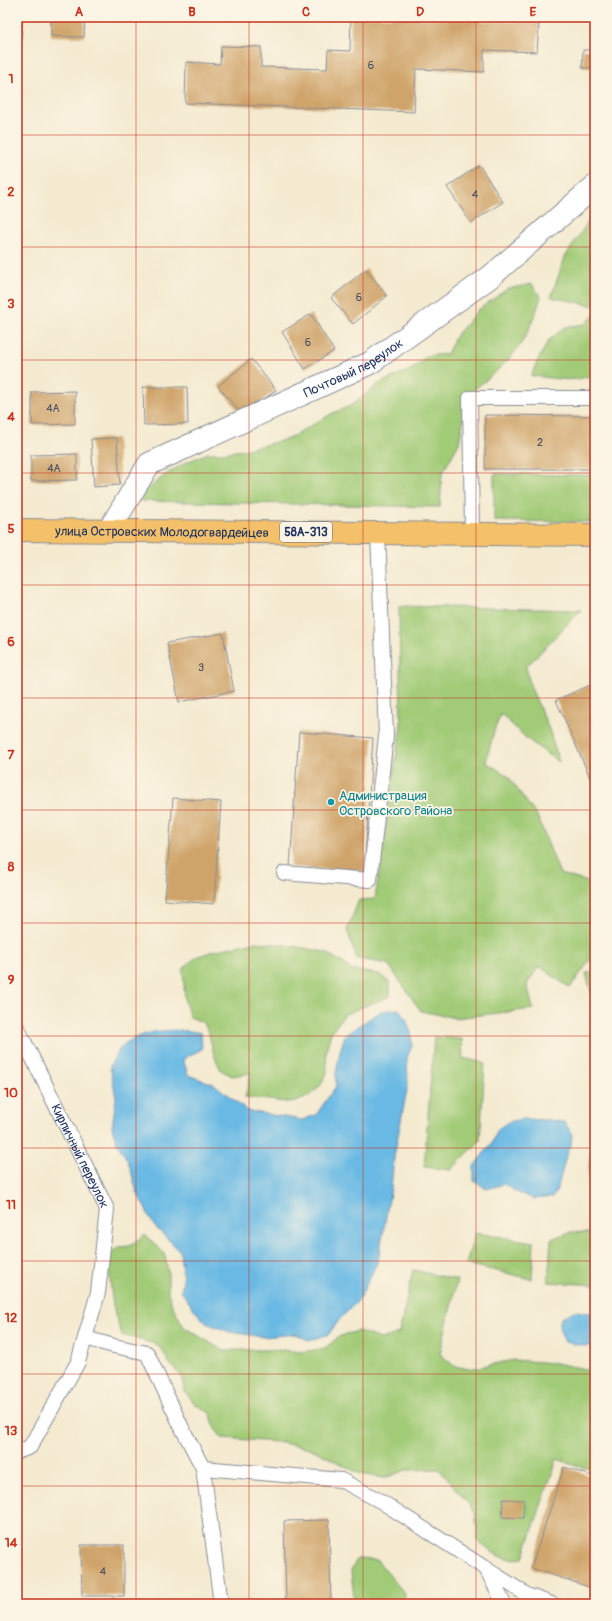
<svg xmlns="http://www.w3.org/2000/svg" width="612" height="1621" font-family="Pangolin,sans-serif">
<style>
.green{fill:#a2cb77;stroke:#5e7d6a}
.water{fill:#69b9e4;stroke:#4274a1}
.building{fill:#cfa46a}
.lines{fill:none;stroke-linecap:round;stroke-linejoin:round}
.service-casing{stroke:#888c97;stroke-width:16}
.minor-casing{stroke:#888c97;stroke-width:24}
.primary-casing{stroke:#888c97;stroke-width:24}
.service{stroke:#fff;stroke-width:14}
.minor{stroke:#fff;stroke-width:22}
.primary{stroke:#f4c16a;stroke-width:22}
.grid{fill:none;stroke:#c8321e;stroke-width:1;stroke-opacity:0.55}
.culture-dot{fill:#0f9aa8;stroke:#fcf5e5;stroke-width:1.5}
.labels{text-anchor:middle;stroke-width:3.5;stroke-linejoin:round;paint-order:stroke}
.number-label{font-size:11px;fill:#484c61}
.shield{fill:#fcf5e5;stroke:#5e6a86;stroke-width:1}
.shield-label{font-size:12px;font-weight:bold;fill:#1b2f5e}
.street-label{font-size:13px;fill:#1b2f5e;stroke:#fcf5e5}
.culture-label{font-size:13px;fill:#0d838f;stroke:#fcf5e5;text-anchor:start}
.neatline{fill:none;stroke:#c8321e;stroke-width:1.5}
.grid-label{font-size:13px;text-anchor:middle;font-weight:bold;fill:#c8321e}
</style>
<rect width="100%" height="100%" fill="#fcf5e5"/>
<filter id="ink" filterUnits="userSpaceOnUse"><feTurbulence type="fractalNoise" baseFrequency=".025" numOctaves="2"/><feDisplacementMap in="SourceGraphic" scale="8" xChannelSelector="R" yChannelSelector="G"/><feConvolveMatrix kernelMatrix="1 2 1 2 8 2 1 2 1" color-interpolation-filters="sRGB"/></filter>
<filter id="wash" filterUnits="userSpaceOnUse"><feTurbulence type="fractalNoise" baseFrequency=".012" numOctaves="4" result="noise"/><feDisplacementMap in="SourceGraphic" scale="16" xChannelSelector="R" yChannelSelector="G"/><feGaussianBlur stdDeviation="0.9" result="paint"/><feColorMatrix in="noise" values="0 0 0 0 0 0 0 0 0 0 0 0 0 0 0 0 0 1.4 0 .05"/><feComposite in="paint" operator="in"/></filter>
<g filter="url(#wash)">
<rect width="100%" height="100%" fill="#f4ead0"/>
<path class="green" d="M592,216l3,1v89l-44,-9 14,-40z
M532,284l9,13c-6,18 -12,36 -23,51 -13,18 -36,35 -53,49l-2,24 -4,22 -17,31 -2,33 -299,-6 1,-7 23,-19 22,-13 21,-9h15l25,-4 40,-10 43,-25 21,-9 28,-22 34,-15 12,-12 21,-2 8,-17 23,-27 29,-21z
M595,314v59c-20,12 -42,4 -64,3l8,-18 10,-18 16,-13 20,-3z
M494,474l101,1v47l-101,-1z
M399,606l182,4 -55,57 5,21 18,41 10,33 -32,-23 -26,-25 -7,17 -8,31 22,14 30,42 22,56 35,10v69l-25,35 -31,-22 -12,18 6,25 -78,9 -34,-7 -33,-47 -31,-5 -10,-29 12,-30 16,-1 26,-175z
M255,942l32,3 38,7 17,10 9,8 28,4 11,9v13l-45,18 -14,19 -5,18 1,22 -7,13 -10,10 -12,5 -12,1 -41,-5 6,-24 -19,3 -11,-6 -7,-15 -5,-21 -5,-11 -14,-6 -5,-15 -2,-33 13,-12 17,-6z
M595,972v36l-9,-35z
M434,1037l28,2 1,19 22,5 -5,78 -29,29 -27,-3z
M595,1149v41l-6,-5v-23l3,-12z
M570,1232l25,1v52l-47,-3 3,-43z
M475,1233l59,9 -2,37 -66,-15z
M144,1235l8,6 12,12 4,18v21l4,13 12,22 38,23h57l24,2 22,-4 15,-12 18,-5 23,8 18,-6 14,-63 44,10 -17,74 14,12 15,3 45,-9 41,3 40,8v100l-38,-12 -34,99c-19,3 -31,-4 -45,-17l-3,-29 -30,-37 -7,-6 -32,1 -22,8 -24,-4 -50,-26 -33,-6 -55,-4 -6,-8 -6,-17 -15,-9 -11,-14 -2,-13 -12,-13 -9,-16 -9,-5 -30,-8c-11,-26 -13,-54 -12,-82l9,-6 11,-1z
M357,1559l20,1 28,34 -1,10h-42l-8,-6 -3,-27z"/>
<path class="water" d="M399,1009l7,10 5,14 1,12 -5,13 1,26 -14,73 -3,31 -13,73 -19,39 -19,19 -12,16 -20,5 -12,-6 -33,3 -33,-5 -24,-9 -10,-11 -15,-21 2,-11 -3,-29 -26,-25 -17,-34 -9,-31 -10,-16 -6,-17 4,-30 -6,-32c4,-7 9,-19 16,-23 21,-14 51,-15 75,-10l1,16 -19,10 5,16 26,9 34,27 54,9 14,-5 20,-29v-13l4,-22 5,-16 36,-24z
M522,1119l26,1 16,2 8,11 -1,13 -5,10 -8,31 -5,10 -19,2 -18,-7 -12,-8 -17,5 -13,-8v-15l18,-23 6,-14 10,-7z
M574,1311l21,2v33h-11l-19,-4 -6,-14 2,-10z"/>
<g id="blocks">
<path class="building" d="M17,17h6l-2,28h-4z
M51,17h34l-1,20 -33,-1z
M351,17h67v1l121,5 -2,29 -53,-2v22l-68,-3 -2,43 -229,-9 1,-41 34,2 1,-18 40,1v20l66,2 1,-19 22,1z
M583,50h12v18h-13z
M479,165l24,37 -32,21 -24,-36z
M366,269l21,27 -34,28 -22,-26z
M311,314l23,37 -29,18 -23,-37z
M251,359l25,31 -33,26 -25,-30z
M143,387h44l1,37 -44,1z
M75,391v33l-43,1v-33z
M485,415l110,1v53h-110z
M117,438l3,47 -26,2 -3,-48z
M77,454v26l-46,1v-26z
M223,633l11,58 -55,11 -12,-59z
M595,683v106l-39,-89z
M299,732l74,6 -9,134 -74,-5z
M173,798l48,4 -7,102 -49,-4z
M564,1467l31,10v112l-64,-21z
M503,1499l21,1 -1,18 -21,-1z
M329,1520l2,84h-45l-2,-83z
M81,1545h43v51h-42z"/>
</g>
</g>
<g filter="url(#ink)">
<use href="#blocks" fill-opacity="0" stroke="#888c97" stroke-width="1"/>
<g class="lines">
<g class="service-casing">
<g id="service">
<path d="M472,534l-2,-136h125"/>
<path d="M284,873l86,7 16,-144 -8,-203"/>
<path d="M17,1027l7,14"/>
<path id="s1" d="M17,1042l7,-1 83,168 -9,84 -20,69 -48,85 -13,5"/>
<path d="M85,1338l29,8 33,7 34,73 22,42 18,136"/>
<path d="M203,1468l138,12 41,22 145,93 25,9"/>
<path d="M486,1568l18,36"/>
</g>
</g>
<g class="minor-casing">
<g id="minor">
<path id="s2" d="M109,530l40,-66 221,-101 120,-86 105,-91"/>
</g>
</g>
<g class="primary-casing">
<g id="primary">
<path id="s3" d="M17,530l578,5"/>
</g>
</g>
<use href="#service" class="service"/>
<use href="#minor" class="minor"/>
<use href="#primary" class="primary"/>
</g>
</g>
<path class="grid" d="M136,17v1587M249,17v1587M363,17v1587M476,17v1587M17,135h578M17,247h578M17,360h578M17,473h578M17,585h578M17,698h578M17,810h578M17,923h578M17,1036h578M17,1148h578M17,1261h578M17,1374h578M17,1486h578"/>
<circle class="culture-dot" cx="331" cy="802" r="4"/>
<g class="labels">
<g class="number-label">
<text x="371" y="69">6</text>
<text x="475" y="198">4</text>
<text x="359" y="301">6</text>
<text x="308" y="346">6</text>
<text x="53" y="412">4А</text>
<text x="540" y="446">2</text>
<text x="54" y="472">4А</text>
<text x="201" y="671">3</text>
<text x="103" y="1575">4</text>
</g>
<rect class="shield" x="280" y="522" width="52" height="20" rx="3"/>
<g class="shield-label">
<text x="306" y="536">58А-313</text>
</g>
<g class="street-label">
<text dy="5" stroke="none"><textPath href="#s2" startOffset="303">Почтовый переулок</textPath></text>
<text dy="5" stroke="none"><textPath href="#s3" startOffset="145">улица Островских Молодогвардейцев</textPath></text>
<text dy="5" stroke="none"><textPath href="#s1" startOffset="135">Кирпичный переулок</textPath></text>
</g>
<g class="culture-label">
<text x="339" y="800">Администрация<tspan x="339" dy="15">Островского Района</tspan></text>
</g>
</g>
<rect width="612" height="1621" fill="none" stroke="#fcf5e5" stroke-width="44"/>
<rect x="22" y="22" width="568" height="1577" class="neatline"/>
<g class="grid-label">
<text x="79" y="16">A</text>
<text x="192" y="16">B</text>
<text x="306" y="16">C</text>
<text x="420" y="16">D</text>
<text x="533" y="16">E</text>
<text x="11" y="83">1</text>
<text x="11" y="196">2</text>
<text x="11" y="308">3</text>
<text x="11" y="421">4</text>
<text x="11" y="533">5</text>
<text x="11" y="646">6</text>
<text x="11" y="759">7</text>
<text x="11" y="871">8</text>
<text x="11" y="984">9</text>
<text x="11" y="1097">10</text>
<text x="11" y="1209">11</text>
<text x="11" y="1322">12</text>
<text x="11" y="1435">13</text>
<text x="11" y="1547">14</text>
</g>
</svg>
